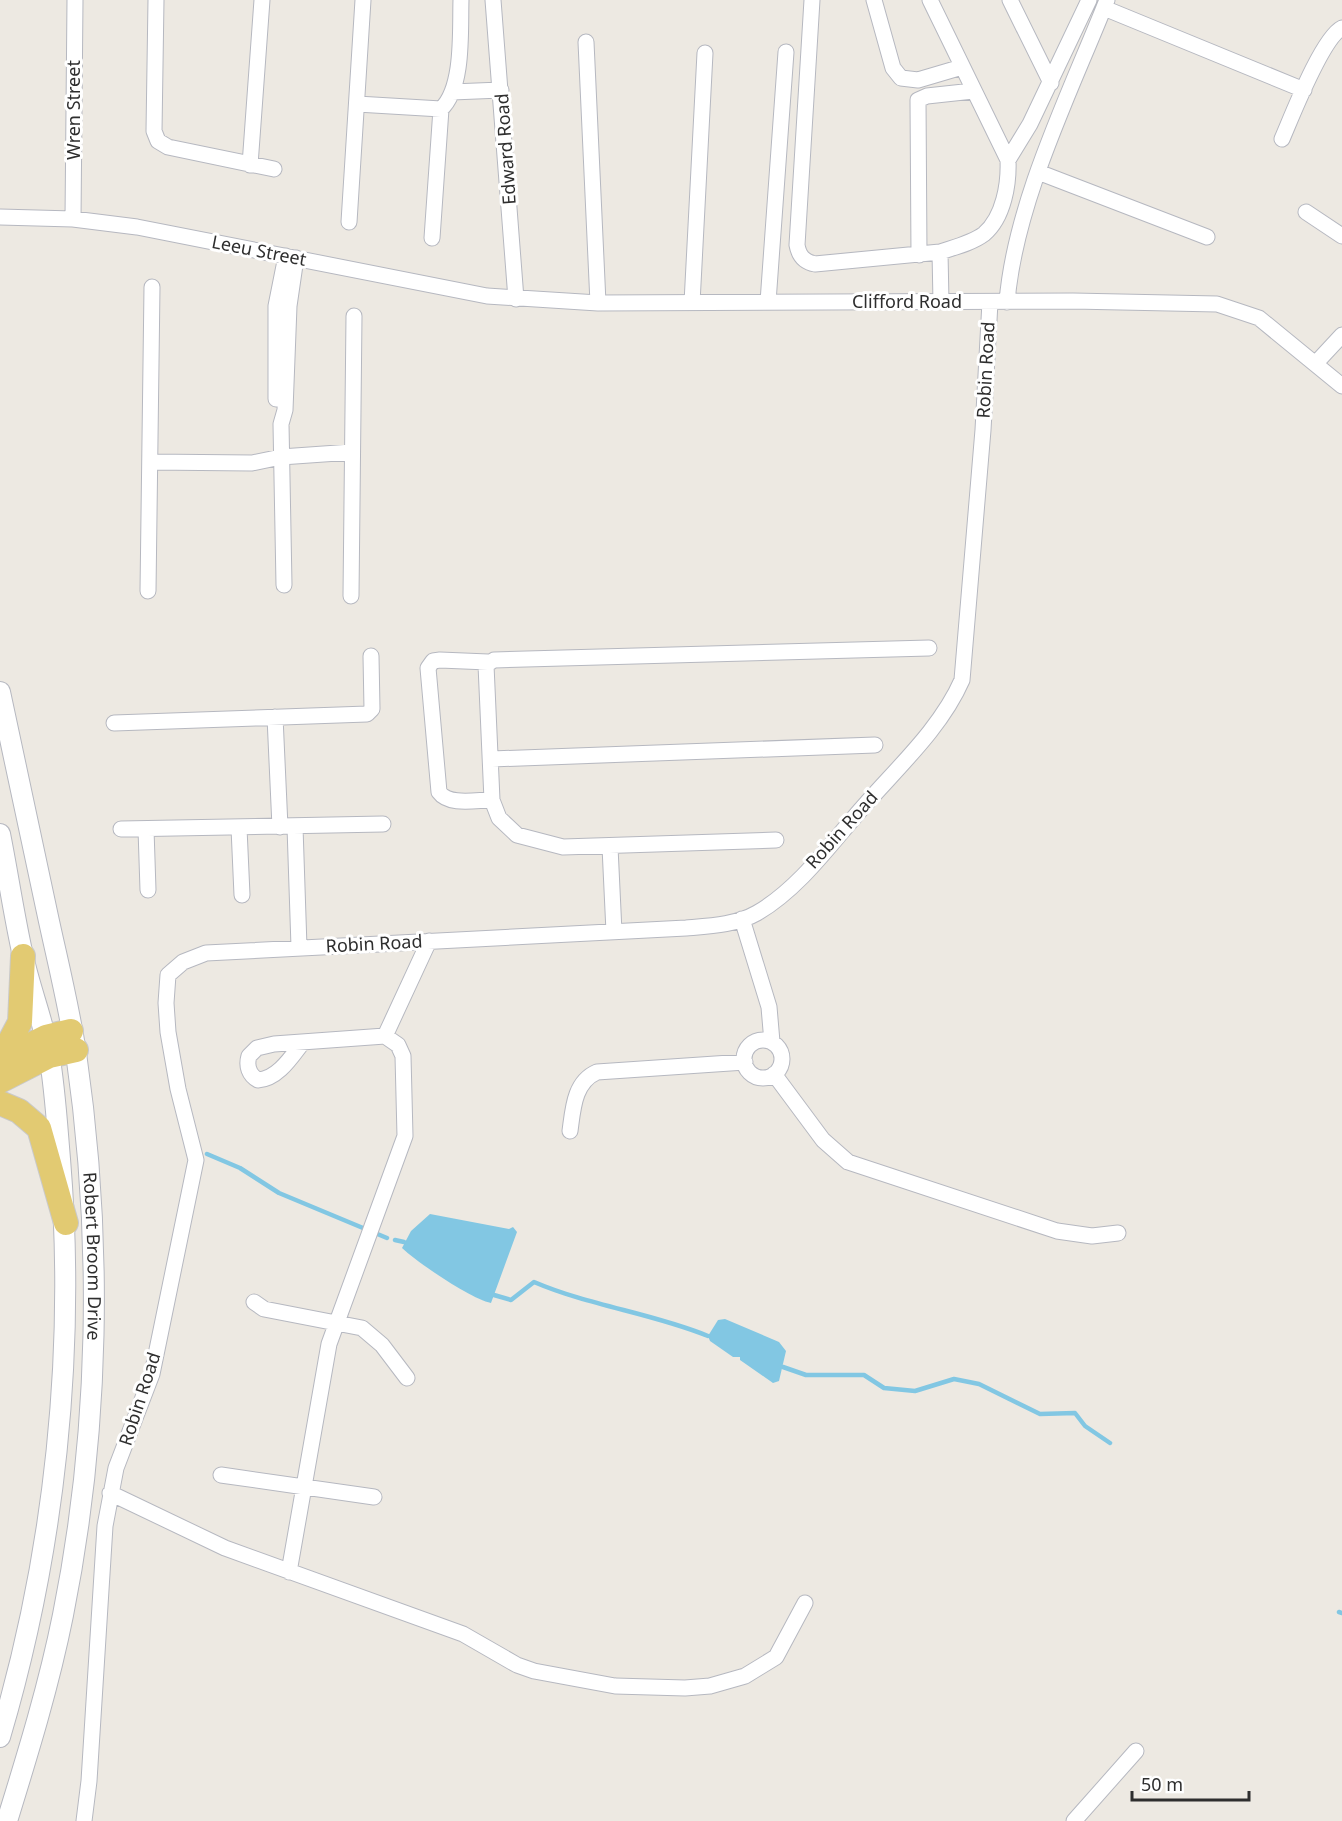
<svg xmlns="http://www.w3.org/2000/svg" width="1342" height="1821" font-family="'Noto Sans',sans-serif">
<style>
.water{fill:#82c7e3}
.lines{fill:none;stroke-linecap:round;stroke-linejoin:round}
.stream{stroke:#82c7e3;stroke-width:4.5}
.minor-casing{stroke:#b6b8c0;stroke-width:17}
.tertiary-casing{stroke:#b6b8c0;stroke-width:22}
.primary-casing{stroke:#c9c9c9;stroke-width:26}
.minor{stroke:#fff;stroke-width:15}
.tertiary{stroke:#fff;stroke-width:20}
.primary{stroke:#e2ca72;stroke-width:24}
.labels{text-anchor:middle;stroke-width:6;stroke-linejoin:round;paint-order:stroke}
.street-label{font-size:18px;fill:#2e2e2e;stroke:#fff}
</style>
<rect width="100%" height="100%" fill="#ede9e2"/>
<path class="water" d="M430,1214l79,15 4,-2 4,5 -26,71c-20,-4 -73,-40 -89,-55l9,-17z
M725,1319l54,23 7,9 -7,30 -6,2 -33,-23v-3h-7l-23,-16 -2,-5 10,-16z"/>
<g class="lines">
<path class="stream" d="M207,1154l33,14 39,25 108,45
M395,1240l9,2
M494,1295l17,5 23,-18c56,24 118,31 174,54
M783,1367l23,8h58l20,13 31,3 39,-12 25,5 61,30 35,-1 10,13 25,17
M1339,1612l3,1"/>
<g class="minor-casing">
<path id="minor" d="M156,0l-2,131 4,10 10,6 106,22
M493,0l23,299
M812,0l-15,245c2,11 7,17 18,19l125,-12
M874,0l19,68 8,10 17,2 44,-13
M930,0l78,160c1,23 -4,57 -24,74 -12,9 -29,13 -44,18l1,50
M1010,0l41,83
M1104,8l200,82
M586,42l12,261
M452,92l49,-2
M357,104l84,5
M1282,139c10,-23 40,-101 60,-111
M1008,160l22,-36 59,-124
M250,165l12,-165
M1038,172l169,65
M1306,212l36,24
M0,217l73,2 64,8 350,69 111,7 475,-2 144,3 42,14 83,68
M73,219l2,-219
M349,222l14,-222
M432,238l9,-129c23,-21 19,-79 20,-109
M919,255l-1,-155 9,-4 46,-5
M768,302l18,-250
M1007,302c8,-99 63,-209 100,-302
M692,303l13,-250
M1316,363l26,-28
M276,399v-93l10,-50
M150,462l102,1 29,-6 71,-5
M284,585l-3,-161 4,-14 4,-104 7,-48
M148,591l4,-304
M351,596l3,-280
M488,662l-48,-2 -7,1 -5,7 11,124c10,14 37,8 53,8
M275,717l5,110
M114,723l253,-9 5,-5 -1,-53
M492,759l383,-14
M295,827l4,120
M239,828l3,67
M121,829l262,-5
M146,829l2,61
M776,840l-213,7 -46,-12 -18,-17 -7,-18 -6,-135 8,-5 435,-12
M610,847l4,85
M742,919l27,88 3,35
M385,1036l44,-95
M744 1059a19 19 0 1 1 38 0a19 19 0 1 1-38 0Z
M774,1074l49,66 25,22 209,69 35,5 26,-3
M570,1131c3,-22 4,-49 27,-59l148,-10
M254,1302l10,7 98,19 20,17 25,33
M221,1475l153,22
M110,1493l115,55 238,86 54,31 17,6 81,15 70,2 25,-2 35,-10 31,-19 29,-54
M289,1572l40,-228 76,-208 -2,-80 -5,-11 -13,-9 -111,8 -17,4 -8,8c-3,10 0,19 9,24 20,-1 34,-24 45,-38
M84,1821l5,-40 16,-255 11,-58 36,-94 44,-214 -18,-71 -10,-57 -2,-29 2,-28 15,-13 23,-9 480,-25c24,-2 50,-3 71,-15 43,-25 75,-71 107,-107 34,-39 77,-78 98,-126l21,-250 7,-128
M1074,1821l62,-70"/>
</g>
<g class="tertiary-casing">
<g id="tertiary">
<path id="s1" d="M0,692c16,73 31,147 47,220 10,47 22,94 29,141 27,186 24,378 -13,562 -14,70 -35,138 -56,206"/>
<path d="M0,834c8,40 14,82 23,122 7,33 20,64 26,98 6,34 8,70 11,105 16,193 -5,392 -60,578"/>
</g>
</g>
<g class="primary-casing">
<path id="primary" d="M3,1059l43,-22 25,-6
M0,1060l20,-38 3,-66
M0,1081l49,-25 27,-6
M0,1103l19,8 20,17 27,95"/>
</g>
<use href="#minor" class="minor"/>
<use href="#tertiary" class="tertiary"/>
<use href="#primary" class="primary"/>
</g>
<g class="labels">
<g class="street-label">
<text transform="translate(74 110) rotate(-90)" y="6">Wren Street</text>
<text transform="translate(506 149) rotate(-94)" y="6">Edward Road</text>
<text transform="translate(259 251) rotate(11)" y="6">Leeu Street</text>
<text x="907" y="308">Clifford Road</text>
<text transform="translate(986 370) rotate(-87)" y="6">Robin Road</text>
<text transform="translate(842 830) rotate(-48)" y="6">Robin Road</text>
<text transform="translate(374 944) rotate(-3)" y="6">Robin Road</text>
<text dy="6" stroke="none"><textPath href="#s1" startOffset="573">Robert Broom Drive</textPath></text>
<text transform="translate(140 1399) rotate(-72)" y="6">Robin Road</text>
</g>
</g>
<path d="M1132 1791v9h117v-9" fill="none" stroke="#2e2e2e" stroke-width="3"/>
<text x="1141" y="1791" font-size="18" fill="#2e2e2e" stroke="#ffffff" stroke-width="4.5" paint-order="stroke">50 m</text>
</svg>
